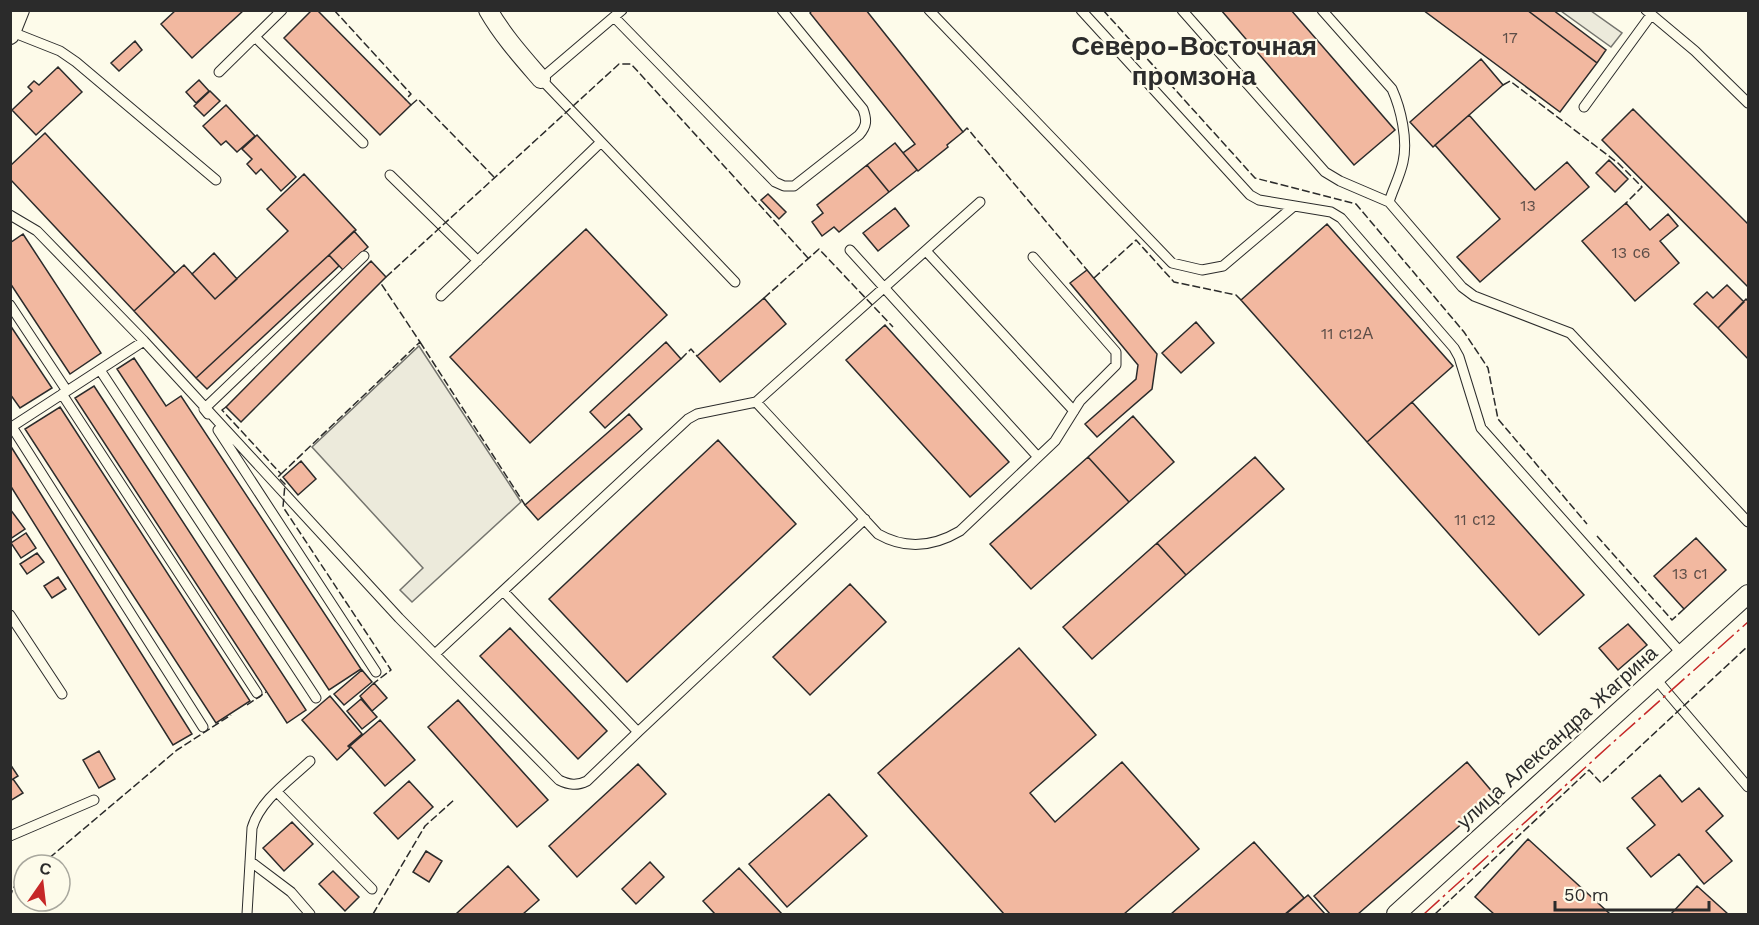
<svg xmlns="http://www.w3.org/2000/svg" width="1759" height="925" font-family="'Work Sans',sans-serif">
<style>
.parking{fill:#eceadb;stroke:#74746e;stroke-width:1.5}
.building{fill:#f2b8a0;stroke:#2b2b2b;stroke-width:1.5}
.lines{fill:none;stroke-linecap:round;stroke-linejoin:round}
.service-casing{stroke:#2b2b2b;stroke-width:11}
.minor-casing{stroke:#2b2b2b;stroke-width:20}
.service{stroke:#fdfbea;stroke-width:9}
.minor{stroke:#fdfbea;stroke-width:18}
.fence{stroke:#2b2b2b;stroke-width:1.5;stroke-dasharray:8 3;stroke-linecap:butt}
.power{stroke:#c62828;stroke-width:1.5;stroke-dasharray:21 4.5 3 4.5;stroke-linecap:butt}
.labels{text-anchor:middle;stroke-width:4.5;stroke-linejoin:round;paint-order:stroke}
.number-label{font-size:16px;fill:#5d4e48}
.street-label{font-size:20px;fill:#2b2b2b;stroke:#fdfbea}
.district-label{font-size:26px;font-weight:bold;fill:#2b2b2b;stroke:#fdfbea}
</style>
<rect width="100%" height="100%" fill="#fdfbea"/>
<path class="parking" d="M1561,11h30l31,22 -11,14z
M419,346l102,156 -109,100 -12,-12 23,-22 -111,-121z"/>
<path class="building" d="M176,10h68l-52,48 -31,-34z
M312,10h5l94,95 -31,30 -96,-97z
M812,10h54l97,122 -16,13 1,2 -30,24 -15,-18 12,-9 -105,-131z
M1221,10h70l104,120 -41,35z
M1423,10h104l70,53 -37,49z
M1527,10h26l53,40 -9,13z
M135,41l7,9 -23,21 -8,-8z
M1481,59l22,26 -70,62 -23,-25z
M58,67l24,25 -46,43 -24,-25 20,-19 -4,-4 6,-6 5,4z
M199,80l10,11 -13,12 -10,-11z
M210,91l10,10 -16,15 -10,-10z
M226,105l29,31 -18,16 -11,-11 -5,4 -18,-19z
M1633,109l115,115v63l-146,-147z
M1469,115l66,75 32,-28 22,25 -109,95 -23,-25 43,-38 -65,-74z
M45,133l130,140 -41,38 -124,-132v-13z
M257,135l39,42 -15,14 -20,-22 -5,5 -9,-10 5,-5 -10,-10z
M895,143l22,27 -28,22 -22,-27z
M1609,160l19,19 -13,13 -19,-19z
M867,165l22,27 -50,40 -5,-5 -12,9 -10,-14 11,-9 -6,-8z
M304,174l52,56 -160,148 -62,-67 50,-46 31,34 73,-68 -21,-22z
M768,194l18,18 -7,7 -18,-19z
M1626,203l24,27 18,-16 10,12 -18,15 19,22 -44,38 -53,-60z
M895,208l14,18 -31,25 -15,-18z
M1327,224l126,142 -86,76 -126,-142z
M586,229l81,86 -137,128 -80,-86z
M354,231l14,16 -25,23 -14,-15z
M23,234l78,119 -31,21 -60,-91v-40z
M214,253l23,26 -22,20 -23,-25z
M329,255l10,11 -132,123 -11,-11z
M371,261l15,16 -145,145 -15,-15z
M1087,270l70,84 -5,35 -55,48 -12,-13 51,-45 2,-14 -68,-82z
M1727,285l17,17 -26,26 -24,-24 13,-12 6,6z
M764,298l22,26 -66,58 -23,-26z
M1746,299l2,2v58l-30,-31z
M1196,322l18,21 -33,30 -19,-20z
M10,325l42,63 -32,20 -10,-14z
M885,325l124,137 -39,35 -124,-137z
M666,342l15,17 -76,69 -15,-16z
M134,358l32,48 15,-10 180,273 -32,21 -212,-321z
M94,386l212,324 -19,13 -212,-325z
M1412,402l172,193 -45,40 -172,-193z
M60,407l190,294 -34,22 -191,-294z
M629,414l13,15 -104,91 -13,-15z
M1133,416l41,46 -45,40 -41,-45z
M718,440l78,84 -169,158 -78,-83z
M10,445l182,289 -19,11 -163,-260z
M1088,457l41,45 -98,87 -41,-45z
M1255,457l29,32 -98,86 -29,-32z
M301,461l15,18 -18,16 -15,-18z
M10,509l15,20 -15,10z
M26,533l10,15 -15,10 -10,-15z
M1696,538l30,32 -42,39 -30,-33z
M1157,543l29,32 -94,84 -29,-32z
M37,553l7,9 -17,12 -7,-10z
M58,577l8,12 -14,9 -8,-12z
M850,584l36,38 -76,73 -37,-38z
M1628,624l19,21 -29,25 -19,-22z
M510,628l97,103 -29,28 -98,-103z
M1019,648l77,87 -66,58 25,29 67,-60 77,87 -75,65h-120l-126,-141z
M362,670l10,12 -28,23 -10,-11z
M374,683l13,15 -15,13 -12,-15z
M330,696l32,38 -14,12 2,2 -13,12 -35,-40z
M361,699l16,18 -15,12 -15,-18z
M458,700l90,100 -31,27 -89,-100z
M380,720l35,40 -30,26 -35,-40z
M99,751l16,28 -16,9 -16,-28z
M1467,762l28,33 -137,119h-28l-16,-18z
M10,764l8,12 -8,5z
M638,764l28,30 -89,83 -28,-31z
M1660,775l22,27 17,-14 24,28 -17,15 26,30 -28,23 -25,-30 -28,23 -24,-29 28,-23 -23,-27z
M13,779l10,14 -13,8v-20z
M409,781l24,26 -35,32 -24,-26z
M829,794l38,42 -80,71 -38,-43z
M292,822l21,22 -29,27 -21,-23z
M1528,839l82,75h-116l-19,-17z
M1254,842l50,56 -19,16h-114z
M426,851l16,10 -13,21 -16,-10z
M650,862l14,15 -28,27 -14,-15z
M508,866l31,34 -16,14h-67z
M739,868l43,46h-67l-12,-13z
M333,871l26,26 -14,14 -26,-27z
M1697,886l31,28h-57z
M1308,895l17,19h-39z"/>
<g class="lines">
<g class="service-casing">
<path id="service" d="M622,10l-81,69 194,203
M929,10l243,253 30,7 21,-4 71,-60
M1081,10l169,185 9,5 72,12 10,6 113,130 5,9 22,71 201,226
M1182,10l143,162 15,9 49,21 73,85 12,9 96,37 178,189
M1322,10l70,79c9,20 16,51 11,73 -3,14 -10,27 -14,40
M1646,10l49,41 53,52
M614,17l161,165 9,4h10l65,-51c8,-9 8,-15 4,-26l-81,-99
M12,32l48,19 16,11 140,118
M255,37l108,106
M219,72l63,-62
M1584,107l67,-92
M390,175l88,86
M10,215l27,16 107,110 255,277 160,162c10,5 18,6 28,1l51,-49
M850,250l188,207
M926,251l148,160
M441,296l160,-154
M10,305l57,86
M100,370l216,328
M62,394l195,299
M756,402l122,132c28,16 55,13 82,-3l95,-90 25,-40 36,-36v-13l-83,-95
M208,414l-4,-5 160,-153
M12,427l191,300
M10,428l134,-87
M218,430l158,242
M503,591l135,141 227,-213
M10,615l52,79
M435,654l253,-235 9,-5 59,-12 224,-200
M1655,678l93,109
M277,792l95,97
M10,836l84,-36
M250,861l41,31 19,22
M247,914l5,-86c8,-28 38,-48 58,-67"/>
</g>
<g class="minor-casing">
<path id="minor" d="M488,10c15,26 34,47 53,69
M10,35l10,-25
M1396,914l352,-320"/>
</g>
<use href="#service" class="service"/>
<use href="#minor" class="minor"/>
<path class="fence" d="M334,10l77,84 -6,6
M1103,10l152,168 101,26 108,128 24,36 10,51 89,105
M1503,85l7,-4 108,82 24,24 -16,16
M411,105l7,-6 77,79
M963,132l4,-4 120,142
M386,277l233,-213h12l177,194
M1094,278l42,-38 38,42 62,13 5,5
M764,298l55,-49 74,78
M420,342l105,163
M681,359l10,-10 6,7
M226,407l-4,3 59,64 -3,3 7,7 -2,23 108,163 -17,13
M281,474l139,-132 -40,-60
M1597,536l75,84 12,-11
M247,705l19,-13
M41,865l136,-115 54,-35
M10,898l3,-10 11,-9
M373,914l52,-88 30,-27
M1435,914l154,-144 12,13 147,-137"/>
<path class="power" d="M1424,914l186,-169 138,-123"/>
</g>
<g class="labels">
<g class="number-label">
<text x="1510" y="43">17</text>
<text x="1528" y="211">13</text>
<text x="1631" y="258">13 с6</text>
<text x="1347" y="339">11 с12А</text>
<text x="1475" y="525">11 с12</text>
<text x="1690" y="579">13 с1</text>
</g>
<g class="street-label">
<text transform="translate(1557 737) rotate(-42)" y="7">улица Александра Жагрина</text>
</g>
<g class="district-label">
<text x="1194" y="55">Северо-Восточная<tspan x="1194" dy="30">промзона</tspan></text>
</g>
</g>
<rect width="1759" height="925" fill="none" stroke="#2b2b2b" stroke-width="24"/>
<g transform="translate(42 883) rotate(14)"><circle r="28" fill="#fdfbea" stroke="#a9a89e" stroke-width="1.5"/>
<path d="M0-4.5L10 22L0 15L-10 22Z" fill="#c62828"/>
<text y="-9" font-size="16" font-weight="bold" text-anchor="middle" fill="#2b2b2b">С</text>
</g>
<path d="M1555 901v9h154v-9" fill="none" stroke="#2b2b2b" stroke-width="3"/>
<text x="1564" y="901" font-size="18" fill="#2b2b2b" stroke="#fdfbea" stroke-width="4.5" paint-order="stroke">50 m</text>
</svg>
